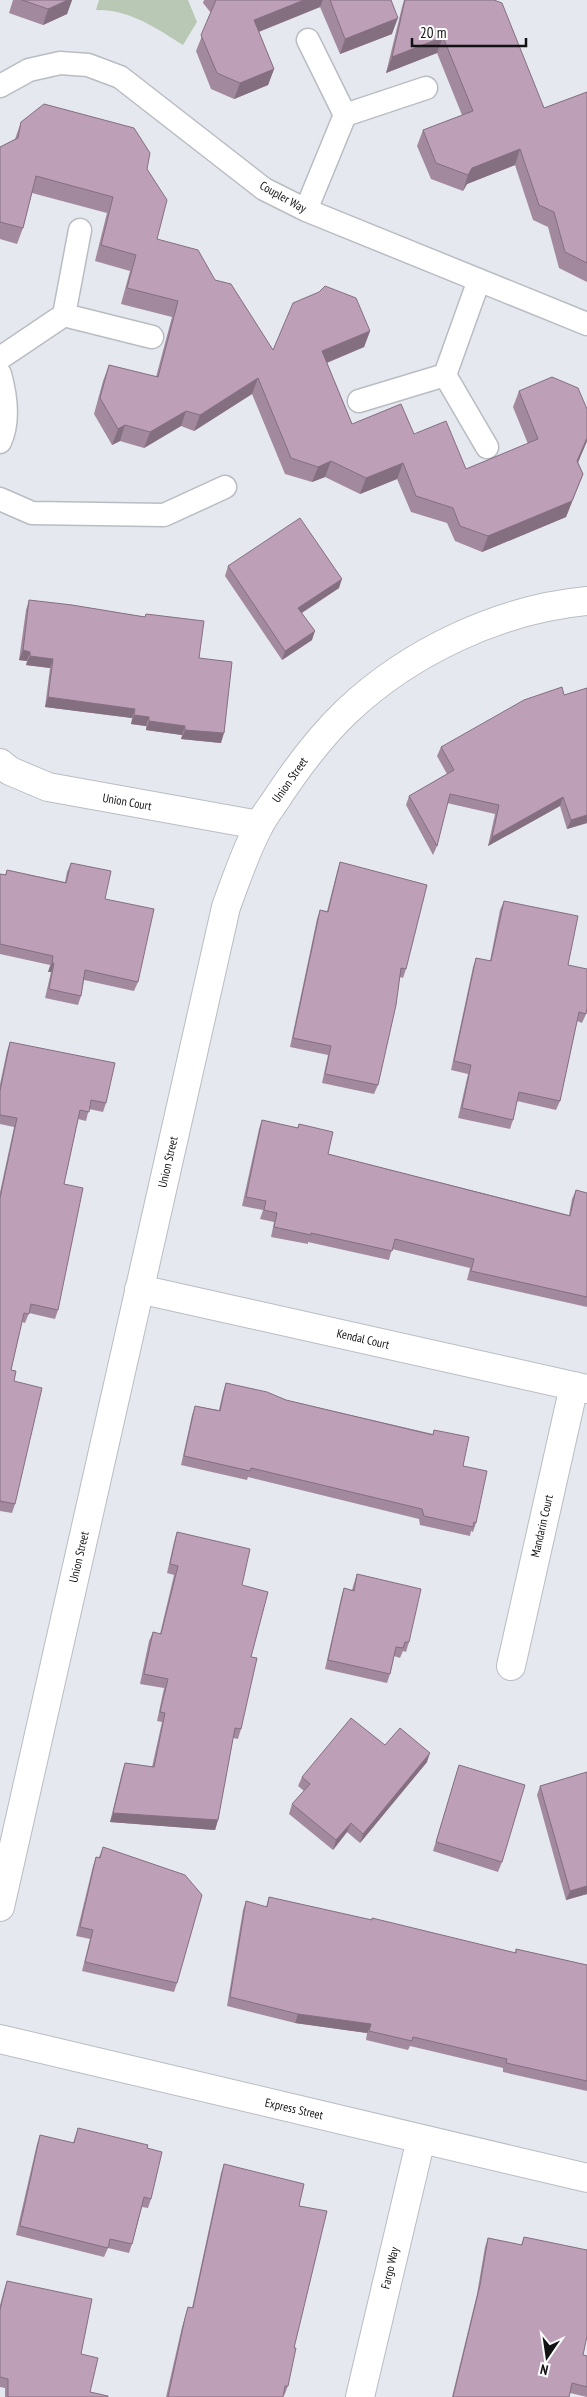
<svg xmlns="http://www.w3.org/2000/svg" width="587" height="2397" font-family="'PT Sans Narrow',sans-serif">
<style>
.green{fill:#b9c8b4}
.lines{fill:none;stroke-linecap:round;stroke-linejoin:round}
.lane-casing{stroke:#babcc4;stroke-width:25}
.street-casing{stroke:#babcc4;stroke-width:30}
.lane{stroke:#fff;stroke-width:22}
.street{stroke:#fff;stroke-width:28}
.wall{fill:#a3899e}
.shaded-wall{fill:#846f81}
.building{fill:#bd9fb8;stroke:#846f81}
.labels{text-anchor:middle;stroke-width:4.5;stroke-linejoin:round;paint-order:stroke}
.street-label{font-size:12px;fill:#121215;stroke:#fff}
</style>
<rect width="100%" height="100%" fill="#e5e8ef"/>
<path class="green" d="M99,0h89l9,22 -14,23c-27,-17 -54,-36 -87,-35z"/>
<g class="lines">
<g class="lane-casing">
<path id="lane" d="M0,86l29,-16 31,-7 28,2 32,12 144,112 42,21 281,114
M345,115l81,-27
M306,210l39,-95 -37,-75
M64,315l88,22
M0,358l64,-43 16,-85
M0,374c6,22 10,47 0,68
M445,375l42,72
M359,401l86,-26 34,-95
M0,499l32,14 132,2 61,-28"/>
</g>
<g class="street-casing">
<path id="street" d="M0,763l10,8 38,16 211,38
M139,1289l448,100
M511,1666l63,-280
M0,1907l226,-1000c10,-27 19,-55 33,-81 5,-11 14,-21 20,-31 20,-30 41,-58 67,-83 63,-60 154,-103 241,-111
M0,2039l587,139
M360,2397l61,-258"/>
</g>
<use href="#lane" class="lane"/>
<use href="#street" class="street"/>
</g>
<path class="wall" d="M13,0h59l-5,14 -24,11 -34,-12z
M204,0h187l1,34 -52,20 -20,-47 -61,25 15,37 -6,16 -34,14 -23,-10 -15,-38 15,-38 -8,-10z
M404,0h90l50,108 43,-16v190l-28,-14 -11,-41 -15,-7 -18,-55 -48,19 -4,7 -32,-12 -14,-33 6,-16 39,-15 -25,-62 -51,20 16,-66z
M21,122l126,47 10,70 58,41 58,70 97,-19 -6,16 -37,16 25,61 62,10 52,35 62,-25 -15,-37 6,-16 68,50 -9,21 5,12 -17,43 -84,35 -27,-11 -8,-18 -36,-11 -14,-33 -37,15 -35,-17 -13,5 -27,-8 -33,-80 -58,37 -13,-5 -37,22 -24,-7 -8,4 -18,-31 9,-33 6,-16 47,12 16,-60 -51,-13 9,-33 -35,-10 12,-48 -75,-20 -9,35 -6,16 -17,-5v-92l15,-8z
M228,566l111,22 -37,25 10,27 -30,20 -57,-84z
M29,600l116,17 1,-3 53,44 22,85 -40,-4 1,-4 -36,-5v-4l-15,-2 1,-6 -87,-11 5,-39 -24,-3 1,-4 -8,-1 7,-50z
M587,688v135l-20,6 -7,-23 -72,40 7,-32 -48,-11 -10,43 -4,9 -27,-50 3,-9 38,-22 -10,-18 4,-9 123,-52z
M340,862l66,107 -3,9 -3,-1 -22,108 -4,9 -52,-11 6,-28 -38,-8 27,-128 3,-9 7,1 10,-39z
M71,863l34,36 33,83 -4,9 -50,-11 -3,16 -3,9 -33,-7 6,-26h-3l2,-7 -50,-11v-80l5,1 2,-5 58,12 2,-10z
M504,901l64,64 18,49 -4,9 -5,-2 -17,80 -4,9 -39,-9 -4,19 -3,9 -52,-11 10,-44 -17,-4 22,-103 3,-9 14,3 10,-51z
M10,1042l96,61 -3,9 -14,-3 -3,12 -8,-2 -14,65 -6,126 -3,9 -26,-6 -4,10 -3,-1 -11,48 3,11 1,123 -3,9 -12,-2v-319l14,-65 -14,-3v-40l7,-33z
M262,1120l36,8 1,-4 29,30 241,61 3,-16 4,-9 11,3v114l-120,-27 3,-12 -78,-19 -3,11 -81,-18v2l-37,-7 3,-15 -14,-3 3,-9 -21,-4 17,-77z
M226,1383l60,17 147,34 1,-4 29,36 13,57 -3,9 -2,-1 -1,5 -50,-11 -1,-6 -171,-42 -1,3 -66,-15 11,-50 3,-9 24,4 4,-18z
M177,1532l65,53 9,72 -10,72 -3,10 -5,-1 -15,82 -3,10 -105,-8 12,-50 3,-9 27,4 10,-45 -5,-1 7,-33 -24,-4 9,-43 4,-9 7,2 14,-59 -7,-2 7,-31z
M357,1574l52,68 -3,10 -3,-1 -3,7 -6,-2 -4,18 -3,9 -62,-14 16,-71 3,-10 8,2 2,-7z
M385,1745l42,17 -67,81 -13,-11 -14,18 -44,-36 3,-10 12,-13 -6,-5 4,-9z
M459,1765l43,97 -4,10 -65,-21z
M587,1772v122l-21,6 -29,-105 3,-9z
M103,1847l74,136 -3,9 -92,-21 8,-32 -14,-3 17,-70 3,-9h3z
M269,1897l246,56 1,-4 71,16v126l-84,-19v-4l-93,-22 -2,4 -42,-10 1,-7 -72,-10 -68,-17 16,-96 3,-9 20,6z
M78,2128l69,20 4,51 -3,9 -6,-1 -10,37 -3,9 -21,-5 -4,9 -88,-22 21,-91 3,-9 33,8z
M224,2164l75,42 -5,142 -6,38 -4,10 -1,-1v2h-117l16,-70 6,-20 4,1 29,-135z
M524,2237l59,118 4,1v41l-17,-4 -1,4h-117l25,-103 8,-47 3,-9 33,7z
M7,2281l74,73 9,38 18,5h-103v-9l-5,-1v-82l4,-15z"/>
<path class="shaded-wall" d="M68,0h4l-5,14 -24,11 5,-16z
M304,0h19l-3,7 -72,29 6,-16z
M398,18l-6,16 -52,20 5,-15z
M443,37l-6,16 -51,20 6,-16z
M274,69l-6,16 -34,14 6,-16z
M520,149l-5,16 -48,19 -4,7 5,-16 4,-7z
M370,331l-6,16 -48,20 6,-16z
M258,378l-6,16 -58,37 6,-16z
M186,411l-5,15 -37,22 6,-16z
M125,425l-5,16 -8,4 6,-16z
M587,438v3l-15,36 5,-16z
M331,461l-6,16 -13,5 6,-15z
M403,463l-6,16 -37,15 6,-16z
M583,474l-17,43 -84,35 6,-16z
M342,579l-3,9 -44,29 3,-9z
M315,631l-3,9 -30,20 3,-9z
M23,650l7,2 -3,9 -8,-1z
M30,656l23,3 -3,9 -24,-3z
M48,697l87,12 -3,9 -87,-11z
M134,715l15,2 -3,9 -15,-2z
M149,721l36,5 -3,9 -36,-5z
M185,730l39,3 -3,10 -40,-4z
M563,797l-3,9 -72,40 4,-9z
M587,815v8l-20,6 4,-9z
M52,963h2l-3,9h-3z
M430,1753l-3,9 -67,81 3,-9z
M113,1813l105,7 -3,10 -105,-8z
M351,1823l-4,9 -14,18 3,-10z
M587,1886v8l-21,6 4,-9z
M298,2014l73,10 -4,9 -72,-10z"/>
<path class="building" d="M22,0h46l-20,9z
M216,0h88l-50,20 20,49 -34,14 -23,-10 -16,-38z
M330,0h61l7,18 -53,21z
M405,0h89l8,3 42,105 43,-16v171l-22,-11 -11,-40 -15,-7 -19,-56 -48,19 -4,7 -32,-12 -13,-33 50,-19 -30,-74 -51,20z
M44,104l90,24 16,25 -3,16 20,31 -10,39 41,11 17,30 16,4 42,66 20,-47 26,-11 6,-6 31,12 14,33 -48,20 30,73 49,-20 13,30 32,-13 20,48 72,-30 -19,-48 33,-14 26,11 9,21v29l-10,23 6,13 -11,27 -84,35 -28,-10 -7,-18 -37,-12 -13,-33 -37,15 -35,-17 -13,6 -27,-9 -33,-80 -58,37 -14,-4 -36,21 -25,-7 -7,4 -18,-31 9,-33 49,12 20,-76 -51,-13 9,-33 -35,-10 12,-48 -77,-21 -13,52 -23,-6v-75l18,-9 3,-16z
M300,518l42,61 -44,29 17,23 -30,20 -57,-85z
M29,600l43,5 73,12 1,-3 58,7 -5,37 33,4 -8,71 -39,-3v-4l-36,-5v-4l-15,-2 1,-6 -87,-12 5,-38 -23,-3v-4l-7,-2z
M562,687l2,8 23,-7v127l-16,5 -8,-23 -71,40 7,-32 -49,-11 -13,52 -28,-50 45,-26 -13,-23 83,-47z
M340,862l87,23 -21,84 -5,-1 -5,37 -18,80 -53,-11 6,-28 -38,-8 27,-128 8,2z
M71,863l40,8 -6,28 49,10 -16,73 -53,-12 -4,26 -32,-7 5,-26h-2l1,-7 -53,-12v-70l6,1 1,-5 59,13z
M504,901l74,15 -10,49 19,4v39l-1,6 -7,-2 -19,89 -41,-9 -6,28 -51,-12 9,-43 -17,-4 22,-103 15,3z
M10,1042l105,21 -9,40 -15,-3 -2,12 -9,-2 -16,74 19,4 -25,122 -27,-6 -2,10 -5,-1 -13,57 5,1 -2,10 28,7 -27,116 -15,-3v-303l17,-80 -17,-3v-24z
M262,1120l36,8 1,-4 34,8 -5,22 242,62 6,-26 11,3v104l-116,-26 3,-12 -79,-20 -3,12 -81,-18v2l-37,-8 3,-14 -13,-3 2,-9 -20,-4z
M226,1383l41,9 19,8 147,35 1,-5 35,7 -6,29 24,5 -11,52 -2,-1 -1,5 -49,-11 -2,-7 -171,-41 -1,3 -66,-15 11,-50 25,5z
M177,1532l73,17 -8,36 26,7 -17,65 6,1 -16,71 -6,-1 -17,92 -105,-7 12,-50 29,4 11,-54 -5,-1 8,-33 -24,-5 9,-42 8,2 17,-68 -8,-2z
M357,1574l64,15 -12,53h-4l-2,6 -7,-1 -6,27 -62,-14 16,-72 10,3z
M351,1718l34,27 15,-17 30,25 -67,81 -12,-11 -15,17 -44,-36 18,-20 -8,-7z
M459,1765l66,20 -23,77 -66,-20z
M587,1772v114l-17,5 -30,-105z
M103,1847l82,28 17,20 -25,88 -92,-21 8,-32 -13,-3 16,-70 4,1z
M269,1897l103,23v-2l144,35v-4l71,16v116l-81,-18 1,-4 -94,-22 -1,4 -43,-10 2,-7 -73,-10 -68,-17 16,-96 21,6z
M78,2128l70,17 -1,3 15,4 -11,47 -7,-2 -12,47 -22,-5 -2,9 -88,-22 20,-91 34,8z
M224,2164l80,20 -5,22 28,5 -33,137h2l-8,38h-3l-2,11h-115l17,-79 3,-11 5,1z
M524,2237l63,13v86l-4,19 4,1v31l-15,-4 -3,14h-116l27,-112 8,-47 34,7z
M7,2281l85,18 -11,55 17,4 -8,34 18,4v1h-100v-18l-8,-2v-67z"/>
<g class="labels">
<g class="street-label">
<text transform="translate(283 197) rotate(29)" y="4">Coupler Way</text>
<text transform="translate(290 780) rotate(-55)" y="4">Union Street</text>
<text transform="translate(127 802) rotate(10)" y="4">Union Court</text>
<text transform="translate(168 1162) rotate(-77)" y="4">Union Street</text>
<text transform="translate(363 1339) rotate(13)" y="4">Kendal Court</text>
<text transform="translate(542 1526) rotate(-77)" y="4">Mandarin Court</text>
<text transform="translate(79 1557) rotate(-77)" y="4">Union Street</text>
<text transform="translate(294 2109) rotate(13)" y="4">Express Street</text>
<text transform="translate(390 2268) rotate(-77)" y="4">Fargo Way</text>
</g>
</g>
<g transform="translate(547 2357) rotate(193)" stroke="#ffffff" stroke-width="4" paint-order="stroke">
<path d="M0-4L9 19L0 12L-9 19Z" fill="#121215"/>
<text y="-8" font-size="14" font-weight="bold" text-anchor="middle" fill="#121215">N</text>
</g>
<path d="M412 38v8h114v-8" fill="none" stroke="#121215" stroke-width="2.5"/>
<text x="420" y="38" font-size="15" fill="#121215" stroke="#ffffff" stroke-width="4" paint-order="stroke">20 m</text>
</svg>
